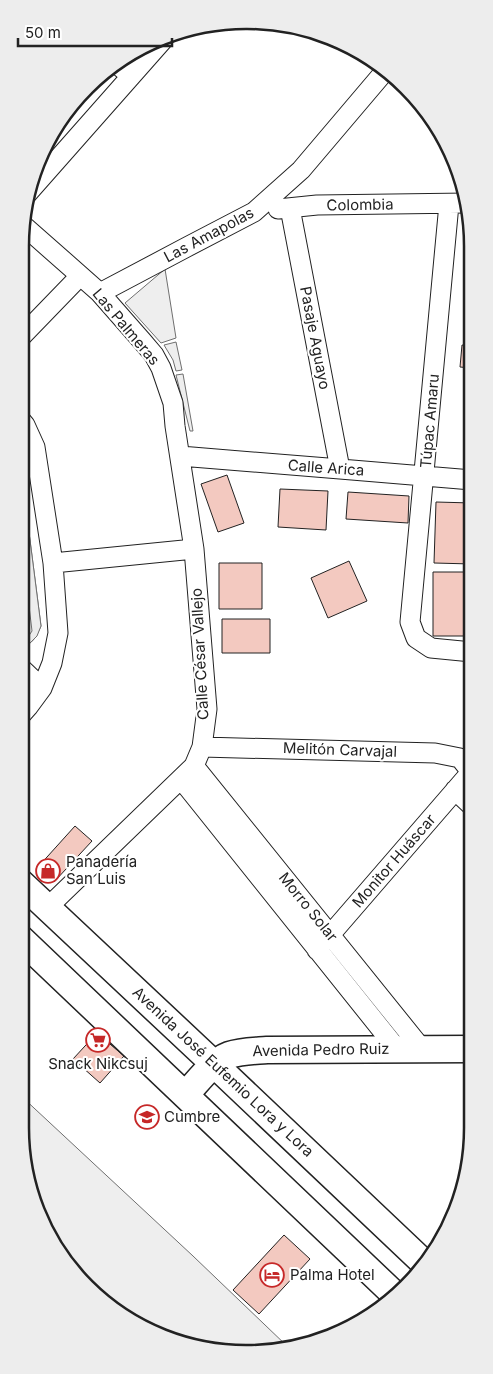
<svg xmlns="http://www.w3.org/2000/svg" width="493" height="1374" font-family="Inter,sans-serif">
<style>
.green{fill:#eee;stroke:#6f6f6f}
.parking{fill:#ededed;stroke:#6f6f6f}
.building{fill:#f3c9c0;stroke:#222}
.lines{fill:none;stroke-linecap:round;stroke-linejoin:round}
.street-casing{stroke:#222;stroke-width:21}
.secondary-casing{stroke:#222;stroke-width:29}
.street{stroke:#fff;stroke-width:19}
.secondary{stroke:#fff;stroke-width:26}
.labels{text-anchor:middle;stroke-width:4;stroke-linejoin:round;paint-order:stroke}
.street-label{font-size:15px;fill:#222;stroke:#fff}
.poi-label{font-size:15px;fill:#222;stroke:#fff;text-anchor:start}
.rim{fill:none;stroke:#222;stroke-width:2.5}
</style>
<rect width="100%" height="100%" fill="#fff"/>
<path class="green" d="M165,269l11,69 -15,5 -36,-40z
M176,342l6,28 -6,1 -3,-11 -9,-15z
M183,374l10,57h-3l-14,-56z
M20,462l21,164c-4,9 -9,21 -21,20z
M20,1095l173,161 95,91 -71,5 -71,-21 -70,-54 -38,-62v-26l-13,-35 -5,-27z"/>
<path class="parking" d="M20,462l21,164 -4,10 -7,7 -5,3h-5v-8l8,-1 4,-6 -9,-75h-3v-10l2,-1 -2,-18z"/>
<path class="building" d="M462,345l9,1v22l-11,-1z
M227,475l17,48 -26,9 -17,-48z
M280,489l48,2 -2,39 -48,-3z
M348,492l61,4 -1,27 -62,-4z
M436,502l36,1v61l-38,-1z
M349,561l18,40 -39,17 -17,-40z
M219,563h43v46h-43z
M433,572h39v64h-39z
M222,619h48v34h-48z
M75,826l17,15 -38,41 -16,-15z
M97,1033l27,23 -24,27 -27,-24z
M284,1235l26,24 -51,55 -26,-24z"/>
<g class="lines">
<g class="street-casing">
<path id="street" d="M117,64l14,12
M27,194l136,-154
M449,204l-39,418 6,16 15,10 41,4
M290,208l50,261
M278,209l39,-4 150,-2
M23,225l77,68 43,49 11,13 7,13 12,35 2,23 19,123 13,160 -5,38 -8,19 -147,142
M100,293l85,-45 69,-36 47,-42 84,-99
M20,338l60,-62
M20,419l5,6 10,22 18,116 5,70 -6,30 -10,25 -14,19 -8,9
M180,456l160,13 132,11
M53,563l141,-14
M20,667l22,21
M202,747l233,6 25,5 11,14 -154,178
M194,766l228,283
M181,779l216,270
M455,790l17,16"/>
</g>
<g class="secondary-casing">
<path id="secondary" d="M20,882l194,182 211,200
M20,938l374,356
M185,1095c13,-13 26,-33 44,-40 12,-4 25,-4 38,-5l206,-1"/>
</g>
<use href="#street" class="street"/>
<use href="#secondary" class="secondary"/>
</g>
<defs>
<g id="shop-ring" transform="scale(1.25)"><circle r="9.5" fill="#fff" stroke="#c62828" stroke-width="1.5"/><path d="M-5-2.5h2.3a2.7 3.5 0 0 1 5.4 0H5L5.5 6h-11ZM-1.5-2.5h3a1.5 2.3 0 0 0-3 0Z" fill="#c62828"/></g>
<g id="supermarket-ring" transform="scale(1.25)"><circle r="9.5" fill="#fff" stroke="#c62828" stroke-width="1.5"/><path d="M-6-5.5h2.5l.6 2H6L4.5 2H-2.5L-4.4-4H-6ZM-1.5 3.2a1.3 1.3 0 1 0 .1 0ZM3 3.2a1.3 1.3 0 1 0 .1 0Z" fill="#c62828"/></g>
<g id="school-ring" transform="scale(1.25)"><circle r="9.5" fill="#fff" stroke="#c62828" stroke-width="1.5"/><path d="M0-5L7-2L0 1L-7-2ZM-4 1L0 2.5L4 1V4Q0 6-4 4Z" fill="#c62828"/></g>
<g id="hotel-ring" transform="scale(1.25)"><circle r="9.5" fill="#fff" stroke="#c62828" stroke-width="1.5"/><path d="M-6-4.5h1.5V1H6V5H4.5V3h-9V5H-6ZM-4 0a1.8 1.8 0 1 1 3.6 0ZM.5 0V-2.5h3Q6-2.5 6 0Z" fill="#c62828"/></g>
</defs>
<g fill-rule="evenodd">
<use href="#shop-ring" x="48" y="871"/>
<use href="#supermarket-ring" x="98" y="1040"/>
<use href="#school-ring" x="147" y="1117"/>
<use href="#hotel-ring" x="272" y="1275"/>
</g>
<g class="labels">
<g class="street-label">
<text transform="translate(360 205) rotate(-1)" y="5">Colombia</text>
<text transform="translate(209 235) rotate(-28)" y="5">Las Amapolas</text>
<text transform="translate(126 327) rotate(50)" y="5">Las Palmeras</text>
<text transform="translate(315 338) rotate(79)" y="5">Pasaje Aguayo</text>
<text transform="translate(430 421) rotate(-85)" y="5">Túpac Amaru</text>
<text transform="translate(326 468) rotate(4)" y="5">Calle Arica</text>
<text transform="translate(200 654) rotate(-93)" y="5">Calle César Vallejo</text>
<text transform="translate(340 750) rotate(2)" y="5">Melitón Carvajal</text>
<text transform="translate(394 861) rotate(-49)" y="5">Monitor Huáscar</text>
<text transform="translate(308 907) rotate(51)" y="5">Morro Solar</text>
<text transform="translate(321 1050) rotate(-1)" y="5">Avenida Pedro Ruiz</text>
<text transform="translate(223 1072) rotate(43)" y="5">Avenida José Eufemio Lora y Lora</text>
</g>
<g class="poi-label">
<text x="66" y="867">Panadería<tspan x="66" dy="17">San Luis</tspan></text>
<text x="98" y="1069" text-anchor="middle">Snack Nikcsuj</text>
<text x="164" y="1122">Cumbre</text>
<text x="290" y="1280">Palma Hotel</text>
</g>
</g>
<path d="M0 0H493V1374H0ZM246 29H247A217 217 0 0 1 464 246V1128A217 217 0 0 1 247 1345H246A217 217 0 0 1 29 1128V246A217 217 0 0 1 246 29Z" fill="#ededed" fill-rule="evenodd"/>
<path class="rim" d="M246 29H247A217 217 0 0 1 464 246V1128A217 217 0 0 1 247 1345H246A217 217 0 0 1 29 1128V246A217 217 0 0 1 246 29Z"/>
<path d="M18 38v8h154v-8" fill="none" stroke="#222222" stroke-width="2.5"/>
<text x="25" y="38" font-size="15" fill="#222222" stroke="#ffffff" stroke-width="4" paint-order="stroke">50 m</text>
</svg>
